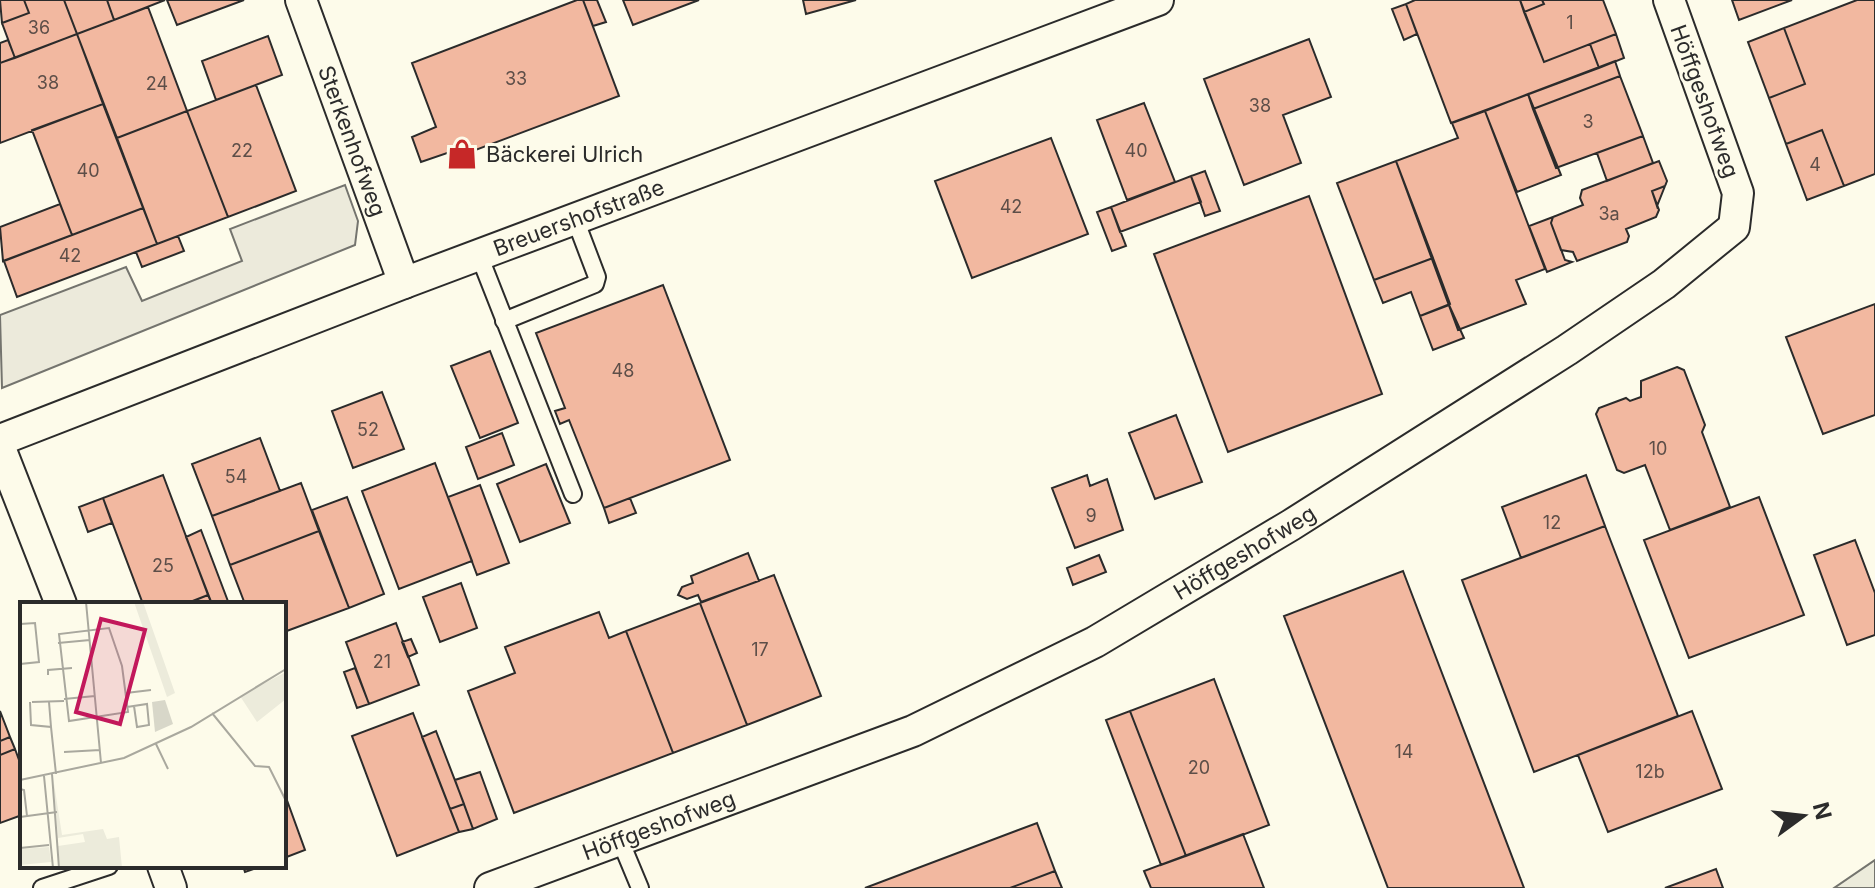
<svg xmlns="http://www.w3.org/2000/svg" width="1875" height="888" font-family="Inter,sans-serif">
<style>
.green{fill:#ecebdb;stroke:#74746e;stroke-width:2}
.parking{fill:#eceadb;stroke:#74746e;stroke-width:2}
.building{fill:#f2b8a0;stroke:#2b2b2b;stroke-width:2}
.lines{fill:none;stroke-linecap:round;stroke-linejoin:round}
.lane-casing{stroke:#2b2b2b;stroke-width:20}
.street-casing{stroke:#2b2b2b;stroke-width:34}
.lane{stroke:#fdfbea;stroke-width:16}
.street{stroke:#fdfbea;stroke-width:30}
.labels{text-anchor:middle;stroke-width:6;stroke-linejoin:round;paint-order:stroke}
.number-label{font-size:18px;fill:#5d4e48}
.street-label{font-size:22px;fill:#2b2b2b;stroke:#fdfbea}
.poi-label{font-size:22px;fill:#2b2b2b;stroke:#fdfbea;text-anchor:start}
.inset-road{fill:none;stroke:#a9a89e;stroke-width:2}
.view{fill:#c2185b;fill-opacity:0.15;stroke:#c2185b;stroke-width:4}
.inset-edge{fill:none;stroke:#2b2b2b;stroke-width:4}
</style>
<rect width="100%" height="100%" fill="#fdfbea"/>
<path class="green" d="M1875,860v28h-41z"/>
<path class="parking" d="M345,185l13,36 -3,24 -353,143 -2,-73 126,-48 16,34 100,-40 -12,-32z"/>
<path class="building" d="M0,0h24l5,13 -27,10z
M24,0h40l13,34 -62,24 -13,-35 27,-10z
M64,0h43l7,20 -37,14z
M107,0h58l-51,20z
M167,0h77l-67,25z
M577,0h6l36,96 -162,61 -10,-4 -26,9 -9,-25 24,-10 -24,-64z
M583,0h14l9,22 -13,4z
M623,0h76l-66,25z
M803,0h53l-50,14z
M1415,0h105l24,62 46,-18 9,24 -148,55 -45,-119z
M1520,0h22l2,4 -20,8z
M1542,0h61l13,34 -72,28 -20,-50 20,-8z
M1732,0h60l-53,20z
M1857,0h18v174l-31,12 -22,-56 -36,14 -17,-46 36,-14 -21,-56z
M1406,4l11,30 -13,6 -12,-31z
M148,7l39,104 -70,27 -40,-104z
M1784,28l21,56 -36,14 -21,-56z
M77,34l26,70 -103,39v-80z
M1616,34l8,24 -25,10 -9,-24z
M268,36l14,39 -66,25 -14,-39z
M1309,39l22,58 -48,18 18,48 -57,22 -40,-106z
M8,40l7,18 -15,5v-20z
M1615,61l5,15 -87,33 -5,-15z
M1620,76l23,60 -87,32 -23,-59z
M256,85l40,106 -68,26 -41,-106z
M1528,94l33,81 -44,17 -32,-81z
M1144,103l31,79 -48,18 -30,-80z
M103,104l40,104 -71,27 -40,-105z
M187,111l41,106 -71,27 -40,-106z
M1485,111l60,158 -29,11 10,24 -68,26 -62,-169 62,-23 -6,-15z
M1822,130l22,56 -37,14 -21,-56z
M1643,136l10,27 -46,18 -10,-28z
M1051,138l37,96 -116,44 -37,-97z
M1396,161l37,97 -59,22 -37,-97z
M1659,161l8,20 -2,5 -13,5 7,19 -3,7 -30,12 3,7 -2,6 -50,19 -4,-9 -12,-2 -10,-27 2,-6 30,-12 -3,-7 2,-8z
M1205,171l15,40 -15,5 -14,-40z
M1191,176l10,26 -81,30 -9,-25z
M1665,186l-8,20 -5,-15z
M1309,196l73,198 -154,58 -74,-198z
M60,204l12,31 -69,26 -3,-34z
M1111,207l15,39 -14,5 -15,-39z
M143,208l14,36 -140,53 -13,-36z
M1553,217l-2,6 14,37 7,2 -25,10 -18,-46z
M178,236l6,15 -42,16 -6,-15z
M1433,258l17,46 -30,12 -9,-24 -28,11 -9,-23z
M663,285l67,175 -126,48 -35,-88 -9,4 -5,-13 10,-3 -29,-75z
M1875,304v111l-52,19 -37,-97z
M1449,305l15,33 -31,12 -13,-34z
M490,351l28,72 -38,15 -29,-72z
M1677,367l7,3 21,55 -3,7 28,75 -60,23 -25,-65 -21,8 -7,-3 -21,-56 3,-6 27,-10 4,3 11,-4v-16z
M382,392l22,57 -51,19 -21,-57z
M1176,415l26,67 -47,17 -26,-66z
M502,433l12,32 -36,14 -12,-32z
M260,438l20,53 -68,25 -20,-52z
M435,463l37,98 -73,28 -37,-98z
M546,464l24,59 -50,19 -23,-58z
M163,475l45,120 -23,9h-42l-40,-106z
M1087,475l3,11 17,-7 16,51 -48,18 -23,-60z
M1586,475l19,51 -84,32 -19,-51z
M301,483l18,48 -89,34 -18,-49z
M480,485l29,78 -32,12 -29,-78z
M347,497l37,97 -35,14 -37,-98z
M1759,497l45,118 -115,43 -45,-118z
M103,498l9,25 -24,9 -9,-25z
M630,498l6,15 -27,10 -5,-15z
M1605,526l73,190 -144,56 -72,-192z
M201,530l28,74h-17l-26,-67z
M319,531l30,77 -65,24v-28h-39l-15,-39z
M1855,540l20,53v42l-28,10 -33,-90z
M748,553l11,28 -58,21 -3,-7 -11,4 -9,-4 4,-8 11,-4 -2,-7z
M1099,555l7,17 -33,13 -6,-17z
M1403,571l121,317h-136l-104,-272z
M774,575l47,121 -74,29 -47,-122z
M461,583l16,45 -37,14 -17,-45z
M208,595l4,9h-24v-1z
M700,603l47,122 -74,28 -47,-122z
M599,612l10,26 17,-7 47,122 -159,60 -46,-122 47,-18 -10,-26z
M396,623l23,62 -50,19 -23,-62z
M411,639l6,14 -9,4 -6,-15z
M355,668l14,36 -12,4 -13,-36z
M1214,679l55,146 -83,31 -56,-145z
M0,711l10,26 -10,4z
M1130,711l56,145 -25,9 -55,-145z
M1692,711l30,78 -114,43 -30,-77z
M413,713l46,119 -62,24 -45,-120z
M436,731l28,73 -14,5 -28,-72z
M10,737l5,12 -15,6v-14z
M15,749l7,19v47l-22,8v-68z
M480,772l17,47 -24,10 -18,-49z
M284,792l21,58 -21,8z
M464,804l9,25 -14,3 -9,-23z
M1037,823l18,48 -45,17h-145z
M1243,834l21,54h-113l-7,-17z
M243,866h19l-17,6z
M1716,869l7,19h-58z
M1055,871l7,17h-52z"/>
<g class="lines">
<g class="lane-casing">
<path id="lane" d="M479,255l94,239
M504,321l91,-37 2,-7 -22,-58
M620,840l20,48
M42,888l67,-22"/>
</g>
<g class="street-casing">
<g id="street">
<path id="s1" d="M301,0l103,283"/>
<path id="s2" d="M0,440l404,-157 754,-283"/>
<path d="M0,448l61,156"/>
<path d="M163,866l8,22"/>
<path id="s3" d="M490,888l423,-157 182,-89 196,-117 276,-175 97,-66 70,-57 4,-34 -69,-193"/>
</g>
</g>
<use href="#lane" class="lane"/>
<use href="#street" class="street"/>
</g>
<defs>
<g id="shop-bare" transform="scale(2.4)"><path d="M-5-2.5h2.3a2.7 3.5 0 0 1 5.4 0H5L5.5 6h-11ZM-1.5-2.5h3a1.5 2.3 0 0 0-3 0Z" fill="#c62828" stroke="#fdfbea" stroke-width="2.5" paint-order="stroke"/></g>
</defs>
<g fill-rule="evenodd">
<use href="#shop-bare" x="462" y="154"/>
</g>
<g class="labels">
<g class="number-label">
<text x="1570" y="29">1</text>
<text x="39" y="34">36</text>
<text x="516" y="85">33</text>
<text x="48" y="89">38</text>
<text x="157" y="90">24</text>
<text x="1260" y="112">38</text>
<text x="1588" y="128">3</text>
<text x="242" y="157">22</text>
<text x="1136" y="157">40</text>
<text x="1815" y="171">4</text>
<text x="88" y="177">40</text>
<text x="1011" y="213">42</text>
<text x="1609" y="220">3a</text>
<text x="70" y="262">42</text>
<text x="623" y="377">48</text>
<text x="368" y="436">52</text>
<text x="1658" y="455">10</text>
<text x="236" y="483">54</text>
<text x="1091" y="522">9</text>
<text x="1552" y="529">12</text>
<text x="163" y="572">25</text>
<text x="760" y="656">17</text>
<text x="382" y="668">21</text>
<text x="1404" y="758">14</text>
<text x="1199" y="774">20</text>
<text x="1650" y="778">12b</text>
</g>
<g class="street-label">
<text transform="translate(1705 101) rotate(70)" y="8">Höffgeshofweg</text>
<text dy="8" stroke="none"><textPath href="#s1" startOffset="150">Sterkenhofweg</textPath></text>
<text dy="8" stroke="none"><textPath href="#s2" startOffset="620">Breuershofstraße</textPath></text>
<text dy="8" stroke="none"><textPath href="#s3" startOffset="828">Höffgeshofweg</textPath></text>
<text dy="8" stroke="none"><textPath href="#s3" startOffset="180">Höffgeshofweg</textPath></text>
</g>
<g class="poi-label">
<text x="486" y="162">Bäckerei Ulrich</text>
</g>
</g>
<g transform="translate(20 602)">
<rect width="266" height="266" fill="#fdfbea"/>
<path d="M114,0h9l32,91 -8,4zM266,70v27l-29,23 -17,-26zM33,175l9,58 41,-6 4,10 12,-2 3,31h-62l-2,-22 27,-4 -2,-8 -25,4zM29,245l2,15 -31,3v-16z" fill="#ecebdb"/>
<path d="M145,98l8,24 -18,8 -3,-30z" fill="#d8d7c9"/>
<path class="inset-road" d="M66,0l15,161M0,22l15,-1 4,39 -19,2M89,26l13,38 6,46 -59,9 -10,-87zM38,41l32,-3M28,73v-5l24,-2M106,91l25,-3M44,97l31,-3M10,100l1,23 20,2 5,47M12,100l32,-1M29,100l2,25M107,105l20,-3 2,21 -12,2 -3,-21M192,111l43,53 14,1 17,34M136,142l12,25M44,150l36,-2M32,172l7,94M24,174l9,92M0,178l104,-22 67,-31 95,-58M0,187l4,1 3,26M0,215l37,-5M0,246l29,-3"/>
<path class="view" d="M81,17l44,11 -25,94 -44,-12z"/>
<rect width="266" height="266" class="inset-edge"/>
</g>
<g transform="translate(1803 816) rotate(75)" stroke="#fdfbea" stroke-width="6" paint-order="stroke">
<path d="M0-6L14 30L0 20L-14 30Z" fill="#2b2b2b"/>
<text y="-12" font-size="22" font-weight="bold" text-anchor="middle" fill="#2b2b2b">N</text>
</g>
</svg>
